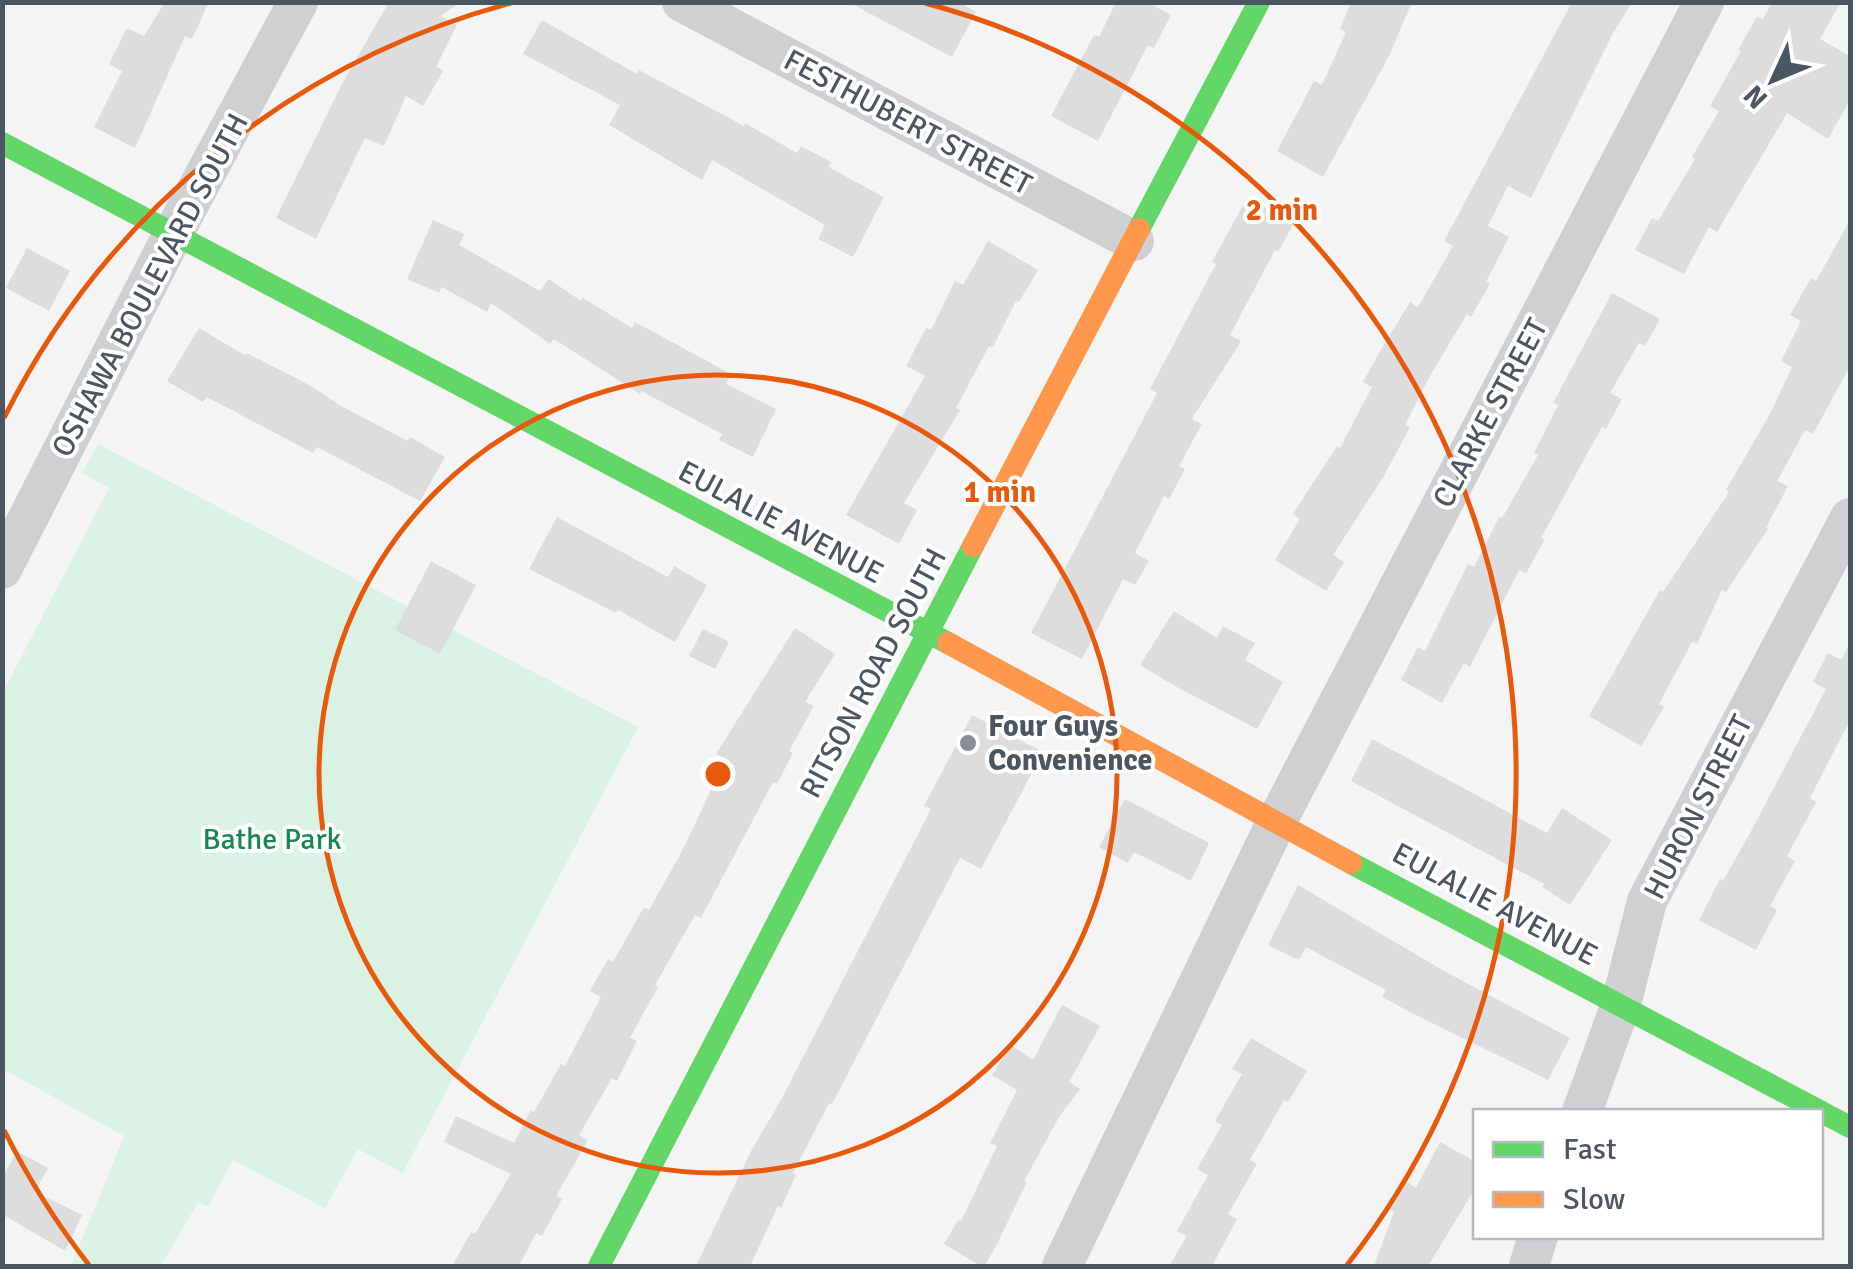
<svg xmlns="http://www.w3.org/2000/svg" width="1853" height="1269" font-family="Signika,sans-serif">
<style>
.green{fill:#d9f2e3}
.building{fill:#ddddde}
.lines{fill:none;stroke-linecap:round;stroke-linejoin:round}
.street{stroke:#ced0d2;stroke-width:40}
.fast{stroke:#63d668;stroke-width:22}
.slow{stroke:#ff974d;stroke-width:22}
.ring{fill:none;stroke:#e8590c;stroke-width:5}
.poi-dot{fill:#868d94;stroke:#fff;stroke-width:4}
.labels{text-anchor:middle;stroke-width:8;stroke-linejoin:round;paint-order:stroke}
.street-label{font-size:30px;fill:#4a5661;stroke:#fff}
.poi-label{font-size:30px;font-weight:bold;fill:#4a5661;stroke:#fff;text-anchor:start}
.park-label{font-size:30px;fill:#17864f;stroke:#fff}
.centre{fill:#e8590c;stroke:#fff;stroke-width:5}
.ring-label{font-size:30px;text-anchor:middle;font-weight:bold;fill:#e8590c;stroke:#fff;stroke-width:8;stroke-linejoin:round;paint-order:stroke}
</style>
<rect width="100%" height="100%" fill="#f4f4f4"/>
<path class="green" d="M98,444l540,283 -235,446 -45,-24 -33,59 -92,-48 -25,47 -10,-5 -37,64h-90l53,-130 -121,-67 -1,-375 107,-206 -27,-15z"/>
<path class="building" d="M165,2h44l-17,37 -7,-3 -50,112 -41,-21 28,-56 -13,-7 18,-36 17,8z
M389,2h72l-21,14 17,9 -21,42 7,4 -20,35 -17,-10 -22,50 -19,-8 -49,101 -40,-21 67,-136z
M848,2h111l17,10 -24,45z
M1116,2h31l24,13 -17,33 -6,-3 -50,96 -47,-25 43,-81 5,2z
M1351,2h61l-23,54 -66,121 -46,-26 37,-70 8,4 24,-53 -6,-3z
M1572,2h60l-19,31 -82,165 -23,-12 -20,40 21,11 -23,45 4,2 -19,33 -4,-3 -36,60 -26,51 5,2 -26,49 -51,79 11,7 -18,29 -51,-31 25,-41 -7,-5 44,-68 3,2 32,-61 -9,-5 19,-34 28,-46 8,5 35,-61 -9,-5z
M1772,2h69l-21,37 30,17v44l-22,39 -41,-26 -70,119 -8,-5 -25,47 -49,-24 17,-32 6,3 37,-62 -3,-2 27,-46 -9,-5 31,-55 -3,-1 19,-34 6,3z
M542,20l95,54 2,-4 105,56 1,-3 52,30 4,-7 30,16 -3,5 56,30 -31,60 -35,-18 7,-14 -113,-65 -10,20 -93,-55 11,-20 -97,-51z
M1247,198l47,25 -16,29 -3,-2 -45,85 11,6 -49,78 10,5 -23,42 6,3 -16,30 -5,-3 -29,57 14,8 -14,24 -12,-6 -41,80 -51,-26 126,-240 -7,-4 66,-125 -4,-2z
M433,220l31,14 -5,11 81,46 9,-12 32,22 2,-3 49,30 3,-6 96,52 -5,10 50,25 -23,48 -34,-17 3,-6 -81,-43 -1,3 -86,-55 -4,5 -59,-41 -4,9 -45,-25 -3,6 -32,-14z
M1850,220v146l-37,68 -8,-4 -28,51 11,5 -22,42 2,1 -42,63 -4,-2 -25,54 -5,-2 -33,62 5,3 -23,39 -52,-30 71,-126 3,2 66,-100 -3,-2 45,-78 21,-45 -11,-6 20,-40 -11,-6 21,-37 5,3z
M988,241l50,29 -19,32 -3,-1 -23,46 -4,-1 -33,62 4,2 -56,93 13,7 -18,34 -53,-29 79,-139 -19,-10 20,-38 5,2 24,-49 8,4z
M27,248l43,23 -21,40 -43,-23z
M1612,293l48,26 -15,27 -6,-3 -29,50 12,6 -16,30 -4,-2 -61,111 3,2 -18,34 -7,-4 -49,97 -6,-4 -22,40 -41,-23 17,-33 7,4 43,-87 6,3 25,-50 3,1 36,-63 -4,-2 24,-48 -5,-2z
M199,328l47,28 1,-3 64,33 30,20 67,35 2,-4 35,20 -25,44 -103,-54 -4,6 -106,-56 -4,5 -36,-21z
M557,517l111,60 6,-11 33,19 -32,57 -57,-32 -2,3 -87,-44z
M431,561l45,24 -36,69 -45,-24z
M1174,611l43,27 6,-12 32,17 -10,17 38,22 -26,47 -84,-44 -33,-20z
M795,628l40,26 -30,48 9,4 -25,45 4,2 -16,31 -4,-2 -72,136 -6,-3 -40,70 3,2 -28,51 7,3 -20,40 -5,-3 -33,57 9,5 -32,56 6,3 -20,37 -6,-3 -17,33h-67l19,-34 4,2 36,-60 -67,-32 12,-26 58,27 17,-33 3,2 27,-48 4,2 36,-69 -11,-6 18,-32 5,3 31,-55 5,3 32,-57 45,-94 -10,-5z
M703,629l26,13 -14,27 -26,-13z
M1850,642v78l-40,78 6,4 -29,54 8,5 -25,45 7,4 -21,40 -57,-30 21,-41 3,2 26,-46 77,-146 -13,-7 15,-29 13,7z
M972,715l71,37 -62,117 -21,-11 -128,246 -3,-1 -36,70 3,2 -15,33 -3,-2 -28,60h-54l54,-113 32,-55 149,-289 -7,-3z
M1372,739l175,94 15,-25 50,32 -42,65 -28,-18 2,-3 -193,-103z
M1125,799l84,44 -18,38 -57,-29 -6,11 -29,-16z
M1298,885l146,86 126,67 -22,42 -136,-67 -30,-16 4,-7 -80,-43 -7,13 -31,-15z
M1062,1005l38,21 -31,56 11,7 -21,28 -35,64 3,1 -29,60 -13,24h-4l-37,-22 14,-24 3,1 36,-75 -7,-3 27,-53 -25,-15 19,-30 22,15z
M1251,1038l56,33 -19,31 -4,-2 -34,60 7,4 -29,50 9,5 -25,47h-43l18,-30 -10,-5 31,-56 -11,-6 25,-44 -7,-4 27,-47 -10,-5z
M1440,1142l36,20v25l-48,79h-54l20,-54 -4,-2 17,-28 9,6z
M17,1151l31,17 -13,24 47,23 -17,36 -63,-37v-35z"/>
<g class="lines">
<path class="street" d="M682,2l452,239
M2,569l171,-335 125,-232
M1582,1112l39,-108 26,-103 203,-383
M1062,1266l214,-443 428,-821
M1529,1266l9,-30"/>
<path class="fast" d="M2,143l946,500
M1139,229l120,-227
M1351,863l499,264
M599,1266l374,-720"/>
<path class="slow" d="M973,546l166,-317
M948,643l403,220"/>
</g>
<g class="ring">
<circle cx="718" cy="774" r="399"/>
<path d="M89 1265A798 798 0 0 1 4 1130M4 418A798 798 0 0 1 511 3M925 3A798 798 0 0 1 1347 1265"/>
</g>
<circle class="poi-dot" cx="968" cy="743" r="10"/>
<g class="labels">
<g class="street-label">
<text transform="translate(908 122) rotate(28)" y="10">FESTHUBERT STREET</text>
<text transform="translate(150 285) rotate(-62)" y="10">OSHAWA BOULEVARD SOUTH</text>
<text transform="translate(1490 413) rotate(-62)" y="10">CLARKE STREET</text>
<text transform="translate(781 522) rotate(28)" y="10">EULALIE AVENUE</text>
<text transform="translate(873 673) rotate(-62)" y="10">RITSON ROAD SOUTH</text>
<text transform="translate(1698 807) rotate(-63)" y="10">HURON STREET</text>
<text transform="translate(1495 904) rotate(28)" y="10">EULALIE AVENUE</text>
</g>
<g class="poi-label">
<text x="988" y="736">Four Guys<tspan x="988" dy="34">Convenience</tspan></text>
</g>
<g class="park-label">
<text x="272" y="849">Bathe Park</text>
</g>
</g>
<circle cx="718" cy="774" r="15" class="centre"/>
<g class="ring-label">
<text x="1282" y="220">2 min</text>
<text x="1000" y="502">1 min</text>
</g>
<rect width="1853" height="1269" fill="none" stroke="#4a5661" stroke-width="10"/>
<rect x="1473" y="1109" width="350" height="130" fill="#ffffff" stroke="#b7bbc0" stroke-width="2.5"/>
<rect x="1493" y="1142" width="50" height="15" fill="#63d668" stroke="#b7bbc0" stroke-width="2.5"/>
<text x="1563" y="1159" font-size="30" fill="#4a5661">Fast</text>
<rect x="1493" y="1192" width="50" height="15" fill="#ff974d" stroke="#b7bbc0" stroke-width="2.5"/>
<text x="1563" y="1209" font-size="30" fill="#4a5661">Slow</text>
<g transform="translate(1773 80) rotate(226)" stroke="#ffffff" stroke-width="8" paint-order="stroke">
<path d="M0-8L18 38L0 25L-18 38Z" fill="#4a5661"/>
<text y="-15" font-size="28" font-weight="bold" text-anchor="middle" fill="#4a5661">N</text>
</g>
</svg>
